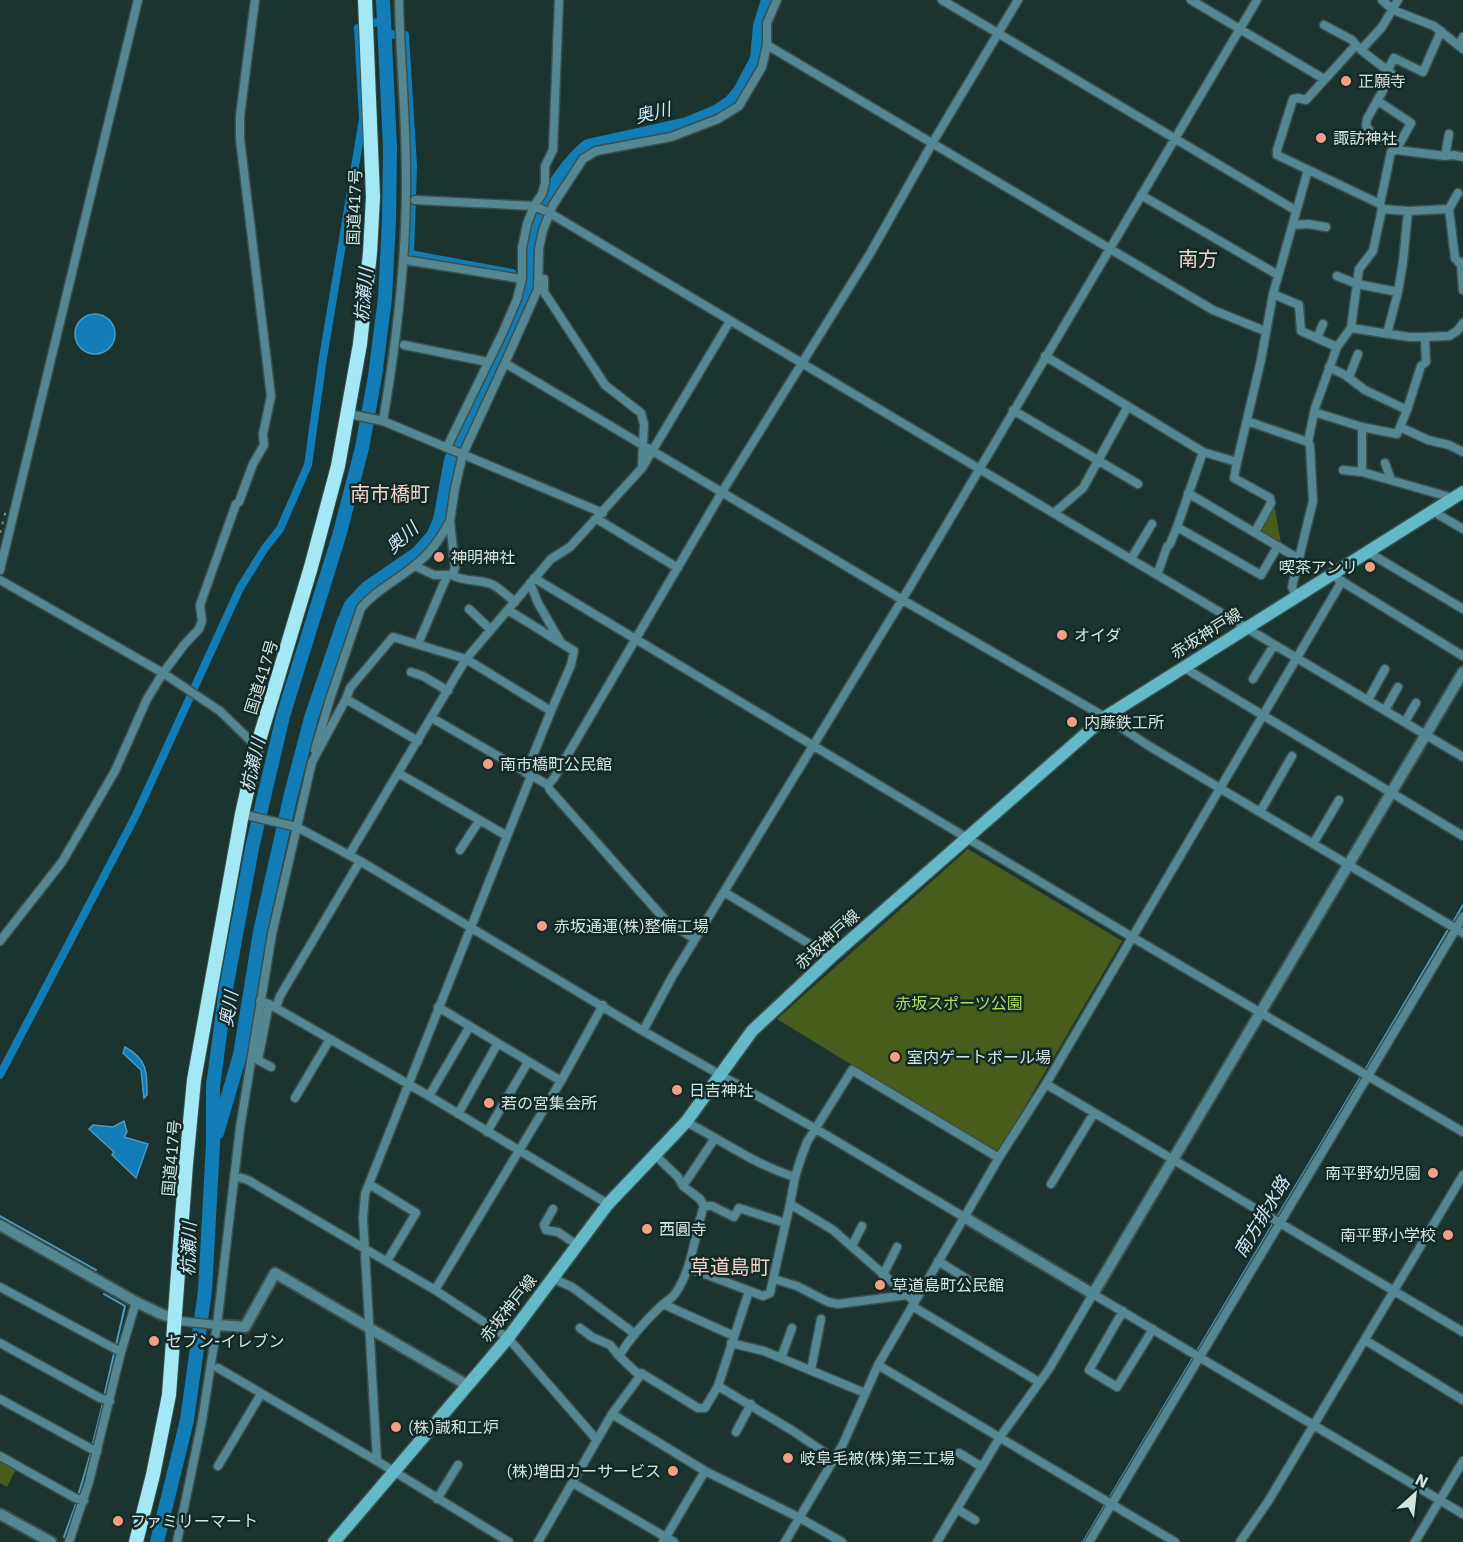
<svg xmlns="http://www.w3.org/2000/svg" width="1463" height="1542" font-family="'IBM Plex Sans','Noto Sans JP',sans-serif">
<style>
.green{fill:#485c1b}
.water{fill:#117cb6;stroke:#4c9bc3;stroke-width:1.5}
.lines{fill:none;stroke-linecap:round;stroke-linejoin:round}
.stream{stroke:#4c9bc3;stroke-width:2}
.canal{stroke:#117cb6;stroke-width:8}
.river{stroke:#117cb6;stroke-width:14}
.minor-casing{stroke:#3a504c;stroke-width:11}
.tertiary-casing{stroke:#3a504c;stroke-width:14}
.secondary-casing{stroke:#3a504c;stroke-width:15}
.trunk-casing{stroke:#3a504c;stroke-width:16}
.minor{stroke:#548791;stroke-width:8}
.tertiary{stroke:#548791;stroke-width:10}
.secondary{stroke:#64b9c9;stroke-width:12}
.trunk{stroke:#a4e8f5;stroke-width:14}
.rail{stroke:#7a8d8a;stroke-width:2;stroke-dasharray:3 6;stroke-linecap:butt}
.poi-dot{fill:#f39f84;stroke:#122a26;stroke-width:2}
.labels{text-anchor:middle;stroke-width:5;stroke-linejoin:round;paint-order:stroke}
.poi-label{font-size:16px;fill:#d6e4e1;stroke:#122a26;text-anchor:start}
.street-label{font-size:16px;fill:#d6e4e1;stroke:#122a26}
.park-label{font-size:16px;fill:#b3db63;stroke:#122a26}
.water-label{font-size:18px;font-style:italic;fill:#d1e6f6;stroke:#122a26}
.quarter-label{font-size:20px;fill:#f4d3c9;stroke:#122a26}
</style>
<rect width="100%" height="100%" fill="#1c3430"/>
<path class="green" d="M1274,504l7,39 -20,-11v-4z
M968,849l154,92 -125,213 -220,-135z
M0,1460l16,9 -9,18 -7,-4z"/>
<path class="water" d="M75 334a20 20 0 1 1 40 0a20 20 0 1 1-40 0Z
M125,1047c23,13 22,26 22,48l-3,3 -3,-28 -18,-17z
M124,1121l3,11 -3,5 24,7 -12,34 -24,-23 2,-3 -25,-23 4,-4 20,2z"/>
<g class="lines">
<path class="stream" d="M1452,924l11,-19
M1365,1070l84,-142
M0,1216l96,54
M1277,1217l85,-142
M104,1294l21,12 -21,91
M92,1447l11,-44
M78,1496l13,-44
M64,1537l13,-36
M1083,1542l191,-320"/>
<path class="canal" d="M373,23l11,-2
M384,33l12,2
M405,35l8,131 -3,88 102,19
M0,1075l136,-260 104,-227 25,-40 15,-19 28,-64 15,-107 40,-239 -5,-91"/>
<path class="river" d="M217,1133l23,-78 20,-123 31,-138 20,-76 32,-94 8,-19 16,-17 51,-35 15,-17 7,-16 11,-60 71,-149c2,-8 5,-15 6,-23 3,-20 0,-41 5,-61 8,-25 35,-66 55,-81l99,-22 29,-12 15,-10 9,-11 17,-32 3,-33 8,-26
M157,1542l30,-122 18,-129 8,-147v-58l13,-97 26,-141 31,-132 56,-180 23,-88 13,-72 10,-78 4,-77 1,-73 -7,-148"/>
<g class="minor-casing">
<path id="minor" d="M777,0l-10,23v22l446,265 52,21
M942,0l353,210
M1191,0l133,79
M1382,0l11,10 41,16 29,23
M1324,25l28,15 4,5
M767,45l-5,22 -23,39 -21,13 -47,18 -75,14 -13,8 -30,46 -10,25 -4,19 -1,40 -33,74 396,236 204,118 44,29 314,187
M1459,45l4,-8
M1361,50l-5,-5 -50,55 -8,-2 -5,1 -16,51v5l103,49
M1388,69l6,-11 29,14 18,-41
M1378,101l33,22 -15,27 49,6 9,-1 9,2
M1445,156l4,-22
M1141,195l137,80
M415,200l119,6 14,6 915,545
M1382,209l26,2 41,-2 9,-16
M1449,209l6,49 6,7
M1293,225l15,-1 18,3
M405,260l117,19
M1463,262l-2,3 2,25
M1337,276l20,8 41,8 5,-30 5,-51
M544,279v13l61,93 36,28 3,11 -2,43
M1273,294l26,11 2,26 36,16 14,-19 8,-59 14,-18 9,-42 -2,-5 11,-52 5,-2 -2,-4 -23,-14 -5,-6 1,-7 25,-45 -31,-24 21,-23 16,-27
M1351,328l58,9h16l24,-1 8,-5 6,-8
M1387,334l11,-42
M1317,338l6,-14
M404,345l84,17
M1045,356l158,96 34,10 24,-102 12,-66 35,-124
M1329,367l16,8 20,15 42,20 -7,17 28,13 21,5 14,7
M1349,377l9,-23
M1013,410l125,74
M1407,410l14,-44 5,-4 -1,-25
M1314,412l48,15 35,7 3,-7
M349,414l34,7 220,92
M383,421c14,-82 24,-163 23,-247 0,-58 -6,-116 -7,-174
M1247,421l61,21 2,4 3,55 -21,86 4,9
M1362,427v45l91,26
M1308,442l7,-34 22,-61
M447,447l56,-115 14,-33 5,-20v-31l5,-24 7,-18 8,-12 3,-11v-17l8,-16 6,-150
M1237,462l-3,16 36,20 1,5 -16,29
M1385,463l6,17
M1343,470l19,2
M1188,493l111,66
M1434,510l5,5 24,14
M1054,513l29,-25 45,-82
M597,519l81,49
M450,521l5,-33 8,-34 42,-91
M1177,527l84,48 17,-29
M1366,551l97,58
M1131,559l21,-35
M0,570l138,-570
M452,575c13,7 25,4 39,9 8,3 16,12 24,18
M1157,575l10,-28 3,-3 7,-17 26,-75
M534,578l598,359 331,195
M1338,579l125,77
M0,580l163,93 57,38 37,36
M530,583l8,20 22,38
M469,609l22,21
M508,610l66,41 -3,14 -20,46
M418,644l29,-68
M1183,667l280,169
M411,672l12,4 25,15
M1253,679l21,-34
M346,699l4,-11 43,-51 73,22 85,52 -25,62
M1368,700l17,-31
M1385,710l13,-23
M432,718l116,67 2,5 117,132 28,17
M1405,722l11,-19
M315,750l15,-51 31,-91c15,-18 35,-27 53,-42 16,-12 26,-27 36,-45l5,47 -3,7h-18l-19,-9
M400,774l107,62
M548,785l6,-7 168,-286 149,-240 62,-110 85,-142
M1260,812l32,-56
M242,814l55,13 63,34 283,170 173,98 148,88
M1313,844l26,-44
M460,850l19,-29
M349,855l117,-196 85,-100 19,-12 72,-79 88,-147
M724,892l107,65
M0,941l62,-79 53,-91 32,-72 16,-26 21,-28 15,-16 3,-8 -2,-16 36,-101 3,-2 14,-38 11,-19 -1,-11 8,-38 -31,-257v-23l15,-116
M260,1001l9,3 160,92 179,108
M269,1004l-11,56 13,7
M438,1007l123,74
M276,1008l4,-12 80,-135
M643,1031l29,-54 233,-382 352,-595
M1046,1084l417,248
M429,1096l41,-70
M295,1098l35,-59
M458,1114l40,-71
M686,1122c36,18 69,43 109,55
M487,1132l41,-70
M235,1176l13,4 187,110 73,48 89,102
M369,1184l47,29 -29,48
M1051,1184l43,-71
M683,1186l32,-48
M790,1204l43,26 74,65
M704,1206h8l22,11 5,-9 46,15
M553,1209l-9,16 2,5 12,2 19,13
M852,1246l10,-20
M938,1261l29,18
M689,1268l74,28 7,-3 20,-89 5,-27 6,-19 6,-16 45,-72 147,88
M883,1275l14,-28
M552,1278l20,9 63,47
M774,1279l23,7 31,16 10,2 69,-9 8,7
M0,1287l121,65
M435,1290l126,-209 42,-76
M663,1304l71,32
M912,1306l127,76
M1123,1311l-34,59 28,17 36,-58
M174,1318l6,3 37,4
M1365,1340l98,60
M0,1343l100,55 10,3
M731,1343l33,8 101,42
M619,1356c11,-18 26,-35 42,-50 4,-4 10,-7 14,-12 18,-26 19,-59 29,-88l-4,-7 -17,-13 -5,-9 -23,-22
M781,1358l11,-30
M878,1365l297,177
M218,1368l159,93 132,81
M811,1370l10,-51
M640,1376l1,-3 57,35h7l13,-22 31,-95
M718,1386l75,45 41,28
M0,1399l97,53
M612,1414l93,57
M736,1432l15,-28
M959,1453l23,14
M0,1456l75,42 9,3
M377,1461l-14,-243 2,-24 166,-418
M218,1466l43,-72
M573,1483l101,59
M437,1499l21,-34
M957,1509l18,11
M69,1542l20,-60 32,-130 15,-50
M177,1542l25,-121 15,-96 23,-197 32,-194 40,-172 34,-63 72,42
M538,1542l74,-128 28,-38 -21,-20 -9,-11 -18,-8 -12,-9
M663,1542l42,-71 95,47 42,24
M785,1542l58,-98 35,-79 122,-209 46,-72 296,-503
M937,1542l63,-105 49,-68 44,-75 370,220
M1089,1542l374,-625
M1240,1542l29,-42 194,-325
M1415,1542l48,-81"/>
</g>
<g class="tertiary-casing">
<path id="tertiary" d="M964,1217l129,77 370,-622
M0,1225l136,77 25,12 13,4
M217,1325l28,2 30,-54 192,112
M0,1514l51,28"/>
</g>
<g class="secondary-casing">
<path id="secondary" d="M334,1542l174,-204 100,-134 78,-82 66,-91 79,-74 274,-240 358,-225"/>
</g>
<g class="trunk-casing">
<path id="trunk" d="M136,1542l17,-67 16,-80 17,-231 8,-84 48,-266 15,-67 54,-180 27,-101 22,-122 10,-91 3,-56 -8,-197"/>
</g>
<use href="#minor" class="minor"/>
<use href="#tertiary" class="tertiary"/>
<use href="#secondary" class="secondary"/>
<use href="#trunk" class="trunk"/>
<path class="rail" d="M0,533l6,-23"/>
</g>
<g class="poi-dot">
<circle cx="1346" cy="81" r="6"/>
<circle cx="1321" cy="138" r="6"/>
<circle cx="439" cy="557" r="6"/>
<circle cx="1370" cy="567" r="6"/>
<circle cx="1062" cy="635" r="6"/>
<circle cx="1072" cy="722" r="6"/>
<circle cx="488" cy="764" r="6"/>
<circle cx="542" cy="926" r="6"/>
<circle cx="895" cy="1057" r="6"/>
<circle cx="677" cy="1090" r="6"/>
<circle cx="489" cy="1103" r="6"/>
<circle cx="1433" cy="1173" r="6"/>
<circle cx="647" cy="1229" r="6"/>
<circle cx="1448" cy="1235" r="6"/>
<circle cx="880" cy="1285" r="6"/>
<circle cx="154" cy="1341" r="6"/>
<circle cx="396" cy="1427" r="6"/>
<circle cx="788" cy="1458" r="6"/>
<circle cx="673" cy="1471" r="6"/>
<circle cx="118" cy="1521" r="6"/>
</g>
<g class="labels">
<g class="poi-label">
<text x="1358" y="87">正願寺</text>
<text x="1333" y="144">諏訪神社</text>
<text x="451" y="563">神明神社</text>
<text x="1358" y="573" text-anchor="end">喫茶アンリ</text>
<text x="1074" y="641">オイダ</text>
<text x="1084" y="728">内藤鉄工所</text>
<text x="500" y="770">南市橋町公民館</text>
<text x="554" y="932">赤坂通運(株)整備工場</text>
<text x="907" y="1063">室内ゲートボール場</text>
<text x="689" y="1096">日吉神社</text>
<text x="501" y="1109">若の宮集会所</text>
<text x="1421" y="1179" text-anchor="end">南平野幼児園</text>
<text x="659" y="1235">西圓寺</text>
<text x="1436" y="1241" text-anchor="end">南平野小学校</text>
<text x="892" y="1291">草道島町公民館</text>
<text x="166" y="1347">セブン-イレブン</text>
<text x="408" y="1433">(株)誠和工炉</text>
<text x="800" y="1464">岐阜毛被(株)第三工場</text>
<text x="661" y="1477" text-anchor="end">(株)増田カーサービス</text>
<text x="130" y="1527">ファミリーマート</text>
</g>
<g class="street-label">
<text transform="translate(354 207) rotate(-88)" y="6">国道417号</text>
<text transform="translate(1206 633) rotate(-32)" y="6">赤坂神戸線</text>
<text transform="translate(261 677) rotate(-73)" y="6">国道417号</text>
<text transform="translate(827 939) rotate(-42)" y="6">赤坂神戸線</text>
<text transform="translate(171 1158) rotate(-85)" y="6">国道417号</text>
<text transform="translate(508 1308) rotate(-52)" y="6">赤坂神戸線</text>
</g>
<g class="park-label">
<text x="959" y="1009">赤坂スポーツ公園</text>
</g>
<g class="water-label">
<text transform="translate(653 113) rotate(-13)" y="6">奥川</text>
<text transform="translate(364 295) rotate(-85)" y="6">杭瀬川</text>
<text transform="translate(402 538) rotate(-42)" y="6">奥川</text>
<text transform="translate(253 765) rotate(-77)" y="6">杭瀬川</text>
<text transform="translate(229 1009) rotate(-81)" y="6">奥川</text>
<text transform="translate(1262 1217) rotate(-59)" y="6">南方排水路</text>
<text transform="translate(189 1249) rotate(-88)" y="6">杭瀬川</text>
</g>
<g class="quarter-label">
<text x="1198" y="266">南方</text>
<text x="390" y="501">南市橋町</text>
<text x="730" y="1274">草道島町</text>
</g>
</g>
<g transform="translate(1415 1494) rotate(27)" stroke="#122a26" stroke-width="4.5" paint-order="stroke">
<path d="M0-4.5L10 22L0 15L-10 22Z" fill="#d6e4e1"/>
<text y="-9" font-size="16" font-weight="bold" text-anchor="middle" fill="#d6e4e1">N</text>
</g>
</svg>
